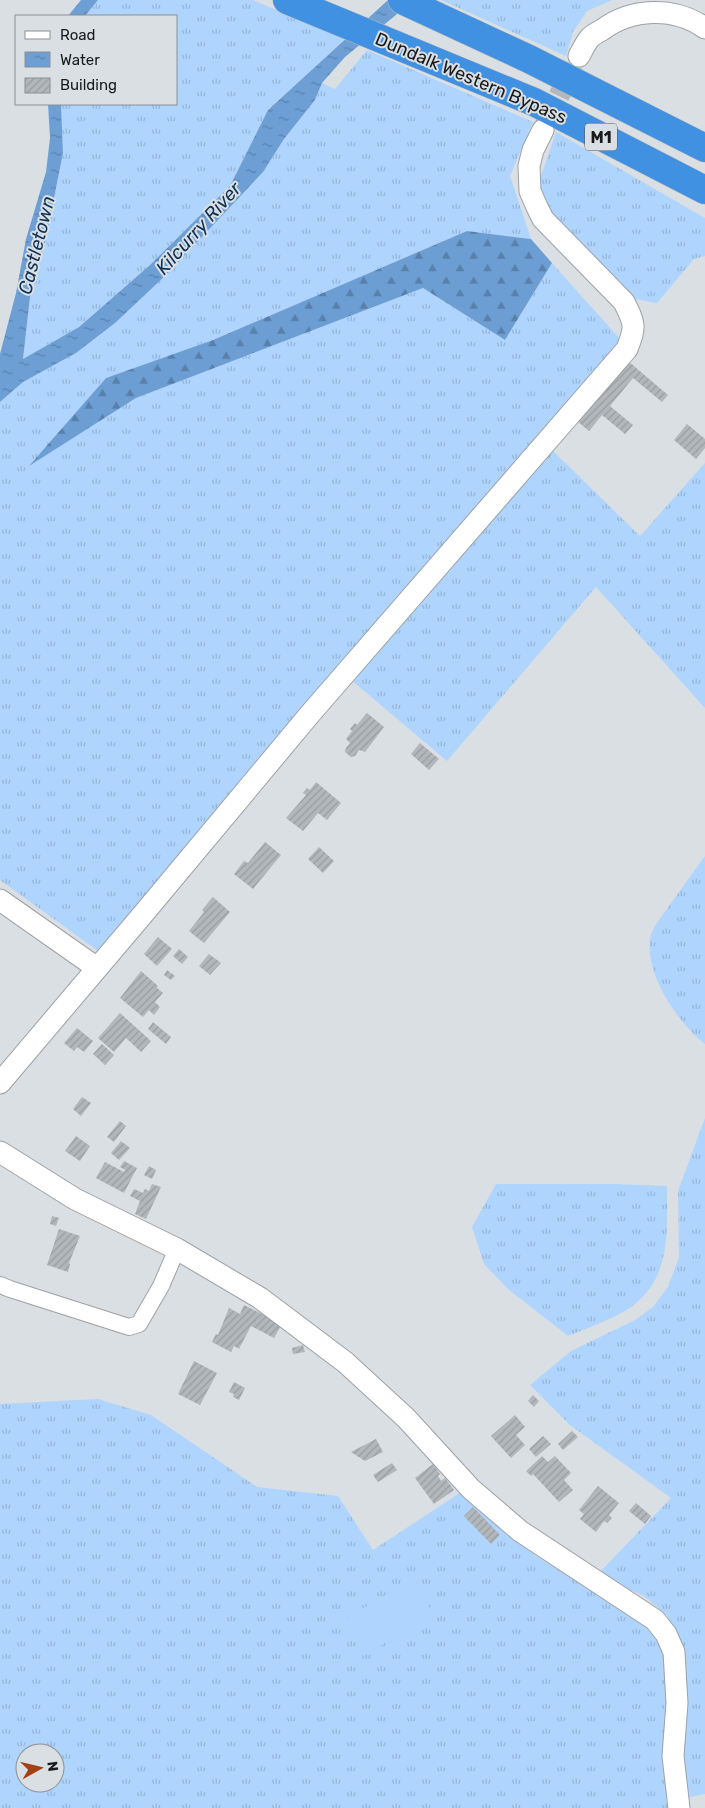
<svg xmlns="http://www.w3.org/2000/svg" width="705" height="1808" font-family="Rubik,sans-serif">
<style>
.grass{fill:url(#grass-tufts);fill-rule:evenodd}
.forest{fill:url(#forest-firs)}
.pitch{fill:#afd4fd}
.water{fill:url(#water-ripples)}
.building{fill:url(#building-hatch)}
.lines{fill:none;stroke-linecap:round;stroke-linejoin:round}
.tertiary-tunnel{stroke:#b3b8bc;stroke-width:21;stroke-dasharray:21 11;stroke-linecap:butt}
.minor-casing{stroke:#9ca1a6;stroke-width:18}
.tertiary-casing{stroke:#9ca1a6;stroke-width:23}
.motorway-casing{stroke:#bababb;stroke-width:29}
.minor{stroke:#fff;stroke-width:16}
.tertiary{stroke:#fff;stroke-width:21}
.motorway{stroke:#4091e2;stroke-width:28}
.labels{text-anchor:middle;stroke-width:4;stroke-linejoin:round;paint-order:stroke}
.shield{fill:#dadfe4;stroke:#525558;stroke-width:1}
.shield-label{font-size:16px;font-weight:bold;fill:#181a1c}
.street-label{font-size:18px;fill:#181a1c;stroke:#dadfe4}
.water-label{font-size:19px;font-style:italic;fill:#0e3356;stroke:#dadfe4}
</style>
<defs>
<pattern id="grass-tufts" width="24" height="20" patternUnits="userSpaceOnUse" patternTransform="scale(1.25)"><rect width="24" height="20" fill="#afd4fd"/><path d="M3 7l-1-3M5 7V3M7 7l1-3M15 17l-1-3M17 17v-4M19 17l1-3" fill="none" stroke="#96b5d8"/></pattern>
<pattern id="forest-firs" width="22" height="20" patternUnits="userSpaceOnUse" patternTransform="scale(1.25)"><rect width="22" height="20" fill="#6c9ed4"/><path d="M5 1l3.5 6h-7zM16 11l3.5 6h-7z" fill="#5880ab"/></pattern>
<pattern id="water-ripples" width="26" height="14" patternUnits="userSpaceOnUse" patternTransform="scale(1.25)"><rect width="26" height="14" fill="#6d9fd5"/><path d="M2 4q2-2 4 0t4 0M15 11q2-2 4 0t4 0" fill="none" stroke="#5981ac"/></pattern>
<pattern id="building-hatch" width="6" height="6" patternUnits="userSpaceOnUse" patternTransform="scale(1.25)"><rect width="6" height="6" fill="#b2b7bc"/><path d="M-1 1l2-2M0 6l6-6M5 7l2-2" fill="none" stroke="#989da1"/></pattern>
</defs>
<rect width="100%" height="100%" fill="#dadfe4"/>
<path class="grass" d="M98,0h155l92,39 -77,71 -38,76 -80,79 -71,62 -56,32 8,-71 14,-45 18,-90 -2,-49h115v-88h-91z
M441,0h171l-25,11 -14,21 -7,24z
M367,50l166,72 -23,54 21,63 -64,-8 -254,109 -107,38 -75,86 105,-66 287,-110 82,52 47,-77 69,77 -523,611 -98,-71v-478l23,-20 53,-29 187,-181 21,-33 31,-39 7,-17 13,6z
M556,132l149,86v38l-11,3 -37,44 -28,-5 -80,-84 -10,-32z
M552,450l88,86 65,-73v245l-109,-121 -149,174 -97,-82z
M705,856v188c-27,-21 -63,-73 -54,-109 3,-10 12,-20 18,-29 12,-17 24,-33 36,-50z
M705,1118v676l-19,4 -4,-140 -15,-43 -23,-19 -47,-21 74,-77 -101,-73 -40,-40 41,-34 64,-31 18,-13 15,-20 11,-30 -1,-66z
M496,1184h119l52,2c0,48 5,96 -42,125 -17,10 -38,17 -57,25l-60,-47 -24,-25 -12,-37z
M98,1399l53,16 106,72 81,9 35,54 88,-58 75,64 104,63 21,27 7,43 -4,72 3,47h-667v-404zM25,1753h30v30h-30z"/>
<path class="forest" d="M467,231l64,8 21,24 -47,77 -82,-52 -287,110 -107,68 77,-88 107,-38z"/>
<path class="pitch" d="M411,1579l22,34 -69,43 -21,-35z"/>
<path class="water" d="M81,0h17l-13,16h-17z
M388,0h26l-69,57 -23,26 -7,17 -31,39 -21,33 -96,102 -52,49 -39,30 -53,29 -23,20v-48l16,-61 10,-54 20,-67 4,-34 -2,-34h13l2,49 -18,90 -14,45 -8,71 56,-32 71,-62 80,-79 38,-76z"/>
<path class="building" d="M628,361l40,34 -6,7 -29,-24 -23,28 23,19 -8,9 -23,-19 -13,16 -12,-10z
M687,424l18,15v9l-9,11 -22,-19z
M367,713l17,14 -19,25 -6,-2 -4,6 -4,1 -6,-5 1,-4 4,-5 -4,-4 6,-8 -2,-2 5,-6 2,2z
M420,743l19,16 -10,11 -18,-16z
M316,782l25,21 -14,17 -9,-7 -15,18 -17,-13 20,-23 -3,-2 4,-5 3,2z
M265,842l16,13 -28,34 -19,-15 10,-13 4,2z
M319,847l15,14 -11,12 -15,-14z
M213,897l17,15 -26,31 -15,-12 15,-19 -2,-2z
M158,937l14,12 -15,17 -13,-12z
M179,949l9,8 -6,7 -9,-8z
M209,954l12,9 -11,12 -11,-9z
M167,970l8,6 -4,4 -7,-5z
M141,971l17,15 -1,2 6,5 -8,9 5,5 -6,8 -5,-5 -6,7 -23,-19z
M120,1013l31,28 -10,11 -15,-14 -12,14 -16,-14z
M153,1022l18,15 -5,7 -18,-15z
M77,1028l16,13 -9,11 -7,-5 -3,4 -10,-8z
M102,1044l12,11 -9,10 -12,-11z
M82,1097l9,6 -10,13 -8,-7z
M120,1121l6,5 -12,16 -7,-5z
M76,1136l14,10 -10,15 -15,-10z
M121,1141l9,7 -11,12 -8,-7z
M124,1161l13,7 -13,25 -28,-15 9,-16 19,10 1,-2 -5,-3z
M149,1166l7,4 -4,9 -8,-4z
M152,1184l9,3 -15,32 -11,-5 5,-13 -10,-5 4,-7 9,4 2,-4 4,2z
M52,1216l7,2 -3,8 -6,-2z
M59,1229l21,7 -11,27 1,1 -2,8 -21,-7z
M244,1305l38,19 -8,14 -23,-12 -12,23 -5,-3 -3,6 -19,-10 4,-8 2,1 11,-27 11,6z
M303,1345l2,7 -12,2 -1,-6z
M194,1361l23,12 -17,32 -22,-11z
M234,1382l11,6 -6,12 -6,-3 1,-3 -5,-2z
M533,1395l6,6 -5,6 -6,-6z
M515,1415l10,12 -9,8 9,10 -14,13 -20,-22z
M572,1431l6,6 -15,13 -5,-6z
M543,1436l8,8 -15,13 -7,-8z
M376,1439l7,13 -18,9 -14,-9z
M542,1456l6,6 7,-6 16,17 -7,7 9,10 -14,12 -26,-28 -2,2 -5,-5z
M392,1463l5,7 -19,12 -5,-7z
M433,1464l7,10 -2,2 3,5 4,-3 9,12 -20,14 -19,-26z
M598,1486l21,17 -10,12 3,3 -5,5 -3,-2 -8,11 -16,-13 4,-5 -5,-4z
M636,1503l15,13 -6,8 -16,-13z
M473,1507l27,28 -9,9 -27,-28z"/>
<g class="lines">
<path class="tertiary-tunnel" d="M545,125l29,-60"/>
<g class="minor-casing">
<path id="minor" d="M0,1285l10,4 119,38 10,-3 22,-38 16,-37"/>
</g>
<g class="tertiary-casing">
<path id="tertiary" d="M579,56c3,-5 6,-12 10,-17 3,-4 9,-7 13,-9 29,-22 72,-24 103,-2
M0,900l97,68
M0,1083l144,-170 166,-199 317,-365c9,-23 8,-25 -3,-47l-81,-83 -6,-12 -7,-16 -1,-25 4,-16 10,-20
M0,1152l75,47 102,50 83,49 85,64 61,56 65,71 49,42 135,89 11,14 8,18 3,51 -4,53 6,52"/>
</g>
<g class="motorway-casing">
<path id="motorway" d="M287,0l247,102 171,88
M402,0l127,59 176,89"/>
</g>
<use href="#minor" class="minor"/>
<use href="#tertiary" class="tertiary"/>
<use href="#motorway" class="motorway"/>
</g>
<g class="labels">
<rect class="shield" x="585" y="123.5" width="32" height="27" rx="4"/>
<g class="shield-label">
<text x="601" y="143">M1</text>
</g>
<g class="street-label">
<text transform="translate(471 78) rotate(23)" y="6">Dundalk Western Bypass</text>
</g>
<g class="water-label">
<text transform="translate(198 228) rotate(-48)" y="7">Kilcurry River</text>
<text transform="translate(36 245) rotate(-76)" y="7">Castletown</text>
</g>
</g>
<rect x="15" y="15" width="162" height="90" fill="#dadfe4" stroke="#8c9094"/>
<rect x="25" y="31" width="25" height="8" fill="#ffffff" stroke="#8c9094"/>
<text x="60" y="40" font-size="15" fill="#181a1c">Road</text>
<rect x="25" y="52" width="25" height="15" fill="url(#water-ripples)" stroke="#8c9094"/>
<text x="60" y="65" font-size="15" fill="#181a1c">Water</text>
<rect x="25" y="78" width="25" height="15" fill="url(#building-hatch)" stroke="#8c9094"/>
<text x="60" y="90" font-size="15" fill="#181a1c">Building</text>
<g transform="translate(40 1768) rotate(82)"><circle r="24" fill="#dadfe4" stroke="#8c9094"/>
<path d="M0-4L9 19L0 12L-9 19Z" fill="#a54014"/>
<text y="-8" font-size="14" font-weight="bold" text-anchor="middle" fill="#181a1c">N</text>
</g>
</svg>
